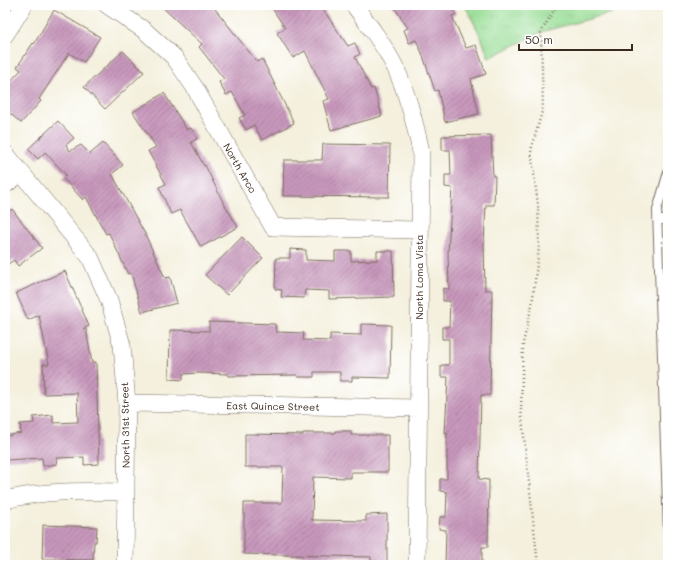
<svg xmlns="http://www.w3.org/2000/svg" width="673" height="570" font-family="Mali,sans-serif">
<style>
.grass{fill:url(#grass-tufts);stroke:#6a845a}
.building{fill:url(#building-hatch)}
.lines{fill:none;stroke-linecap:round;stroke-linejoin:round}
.lane-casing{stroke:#7c6f61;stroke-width:10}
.street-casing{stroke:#7c6f61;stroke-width:18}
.path{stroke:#7c6f61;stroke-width:2.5;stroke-dasharray:1 3;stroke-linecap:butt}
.lane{stroke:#fff;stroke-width:8}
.street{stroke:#fff;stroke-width:17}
.labels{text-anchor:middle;stroke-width:3;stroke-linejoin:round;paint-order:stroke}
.street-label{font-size:10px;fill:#3b2a1e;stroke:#fff}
</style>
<defs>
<pattern id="grass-tufts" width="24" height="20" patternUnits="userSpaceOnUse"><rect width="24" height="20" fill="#9ade97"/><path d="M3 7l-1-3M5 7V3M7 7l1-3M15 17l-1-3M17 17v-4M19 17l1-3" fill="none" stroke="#86bf82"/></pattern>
<pattern id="building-hatch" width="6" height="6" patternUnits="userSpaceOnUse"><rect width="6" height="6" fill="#c797bc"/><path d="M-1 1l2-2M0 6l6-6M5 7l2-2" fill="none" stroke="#a37b98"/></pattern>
</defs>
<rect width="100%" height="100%" fill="#fff"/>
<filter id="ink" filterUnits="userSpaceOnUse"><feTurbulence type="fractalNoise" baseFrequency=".025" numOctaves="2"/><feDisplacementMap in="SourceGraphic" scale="8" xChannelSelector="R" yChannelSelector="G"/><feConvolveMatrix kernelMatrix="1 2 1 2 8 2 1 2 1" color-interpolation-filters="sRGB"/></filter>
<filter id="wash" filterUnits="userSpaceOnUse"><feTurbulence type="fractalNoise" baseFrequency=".012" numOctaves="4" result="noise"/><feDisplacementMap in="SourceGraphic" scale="16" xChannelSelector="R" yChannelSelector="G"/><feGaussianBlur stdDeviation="0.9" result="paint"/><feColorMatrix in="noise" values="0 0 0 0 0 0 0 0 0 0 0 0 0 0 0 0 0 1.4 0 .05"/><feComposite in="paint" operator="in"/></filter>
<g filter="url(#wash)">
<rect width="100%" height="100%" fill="#f4f0dd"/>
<path class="grass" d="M465,5h150v7l-74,20 -52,26 -9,-23z"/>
<g id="blocks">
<path class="building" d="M160,5h52l45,57 5,-3 32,64 -32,17 -8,-15 -8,5 -7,-12 6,-3 -13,-23 -6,3 -7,-13 5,-3 -25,-32 3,-3z
M270,5h50l28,41 7,-3 5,11 -5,3 16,32 3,-1 8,28 -51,14 -8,-29 6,-2 -24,-48 -12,7 -16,-25 8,-5z
M393,5h59l4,9 -4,2 14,32 10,-3 10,29 -15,5 8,35 -34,8 -7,-32 -3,1 -13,-38 -6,-13 -7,3 -5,-13 4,-2z
M54,10l46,27 -16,25 -15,-9 -30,46 2,2 -20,22 -16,-14v-22l16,-17 -4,-3 16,-24 1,1z
M123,51l21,21 -39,37 -21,-22z
M164,93l23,37 4,-2 6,11 -6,3 13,24 1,-1 18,37 15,25 -37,20 -21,-37 -9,4 -12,-27 7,-3 -18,-33 8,-4 -23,-35z
M58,121l16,17 -8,7 4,6 11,-6 9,9 13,-11 20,22 -11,9 33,60 20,44 5,-1 7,26 -35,9 -11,-39 -3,1 -19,-41 -3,1 -20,-37 -3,3 -20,-22 3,-3 -21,-23 -7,7 -10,-10z
M491,135l2,41h2l-1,29h-8l-2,38 1,47h7l-2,105h-9l-2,84 10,1 -1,67h-6v18h-37l1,-35 -7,-1 1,-12h6l1,-25 -7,-1v-12h7v-46h-2l3,-56h-7v-12h8v-26h-7v-12h7l1,-26h-7v-13l6,1 -1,-37 4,-64 -7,-1v-12h6l-1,-25h-8v-14z
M323,144l67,1 -1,52 -106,-1 1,-36h38z
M12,209l30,39 -24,18 -4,-6 -9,6v-52z
M242,237l21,21 -36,37 -22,-20z
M290,249l16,1v10l29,1v-10h16v10l26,-1v-9h16l1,46 -65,2v-8l-24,-1 -1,8 -23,-1 1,-7 -7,-1 1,-31h14z
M65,271l24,55 -6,3h3l6,34 4,-1 3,102 -15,1v-8l-28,1 1,6 -14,2 -1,-8 -37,2v-24l16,-3 -1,-9 14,-1 -1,-6 20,-2v8l25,-1 -1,-29 -33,1 -1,-30h6l-10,-49 -11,5 -12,-27z
M209,322l66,2 1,8 28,1 -1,7 27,1v-7l31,1v-11l30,1 -1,53 -38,-1v4h-12v-9h-26v5h-16l-1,-2 -69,1v-2l-29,-1 -16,1v6l-14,-1 1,-49 39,1z
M335,431h16v4h37v37h-37v6l-38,-1 -1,43 54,1v-6l21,-1v48l-16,-1v-4l-127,-3v-51h38l1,-36h-38v-33l58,1v-2h32z
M43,525l54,2 -1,15h-2l-1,18 -51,-1z"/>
</g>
</g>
<g filter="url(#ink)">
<use href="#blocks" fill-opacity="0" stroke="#7c6f61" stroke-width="1"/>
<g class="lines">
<g class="lane-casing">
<path id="lane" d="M668,172l-11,38 11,324
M657,220h11"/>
</g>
<g class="street-casing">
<path id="street" d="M107,5l37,25 30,27 21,31 78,139 146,3
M354,5c15,20 30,40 41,62 13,27 20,56 26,85l-4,413
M5,35l19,-30
M5,153l85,104 19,43 13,45 5,58 -2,162
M5,185l16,-12
M127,403l291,5
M5,500c40,-10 80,-9 121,-8"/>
</g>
<path class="path" d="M538,565l-17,-156 2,-66 9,-38 7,-57 -1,-43 -7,-55 12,-42 -2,-76 16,-27"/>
<use href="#lane" class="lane"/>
<use href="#street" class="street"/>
</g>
</g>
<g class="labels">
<g class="street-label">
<text transform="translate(240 168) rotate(60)" y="4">North Arco</text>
<text transform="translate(419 277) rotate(-90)" y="4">North Loma Vista</text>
<text transform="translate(273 406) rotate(1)" y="4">East Quince Street</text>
<text transform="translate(125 425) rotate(-91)" y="4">North 31st Street</text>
</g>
</g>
<rect width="673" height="570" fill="none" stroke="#fff" stroke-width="20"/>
<path d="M519 44v6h113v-6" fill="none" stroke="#3b2a1e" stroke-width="2"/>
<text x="525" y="44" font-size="12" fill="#3b2a1e" stroke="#ffffff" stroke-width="3" paint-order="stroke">50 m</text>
</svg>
